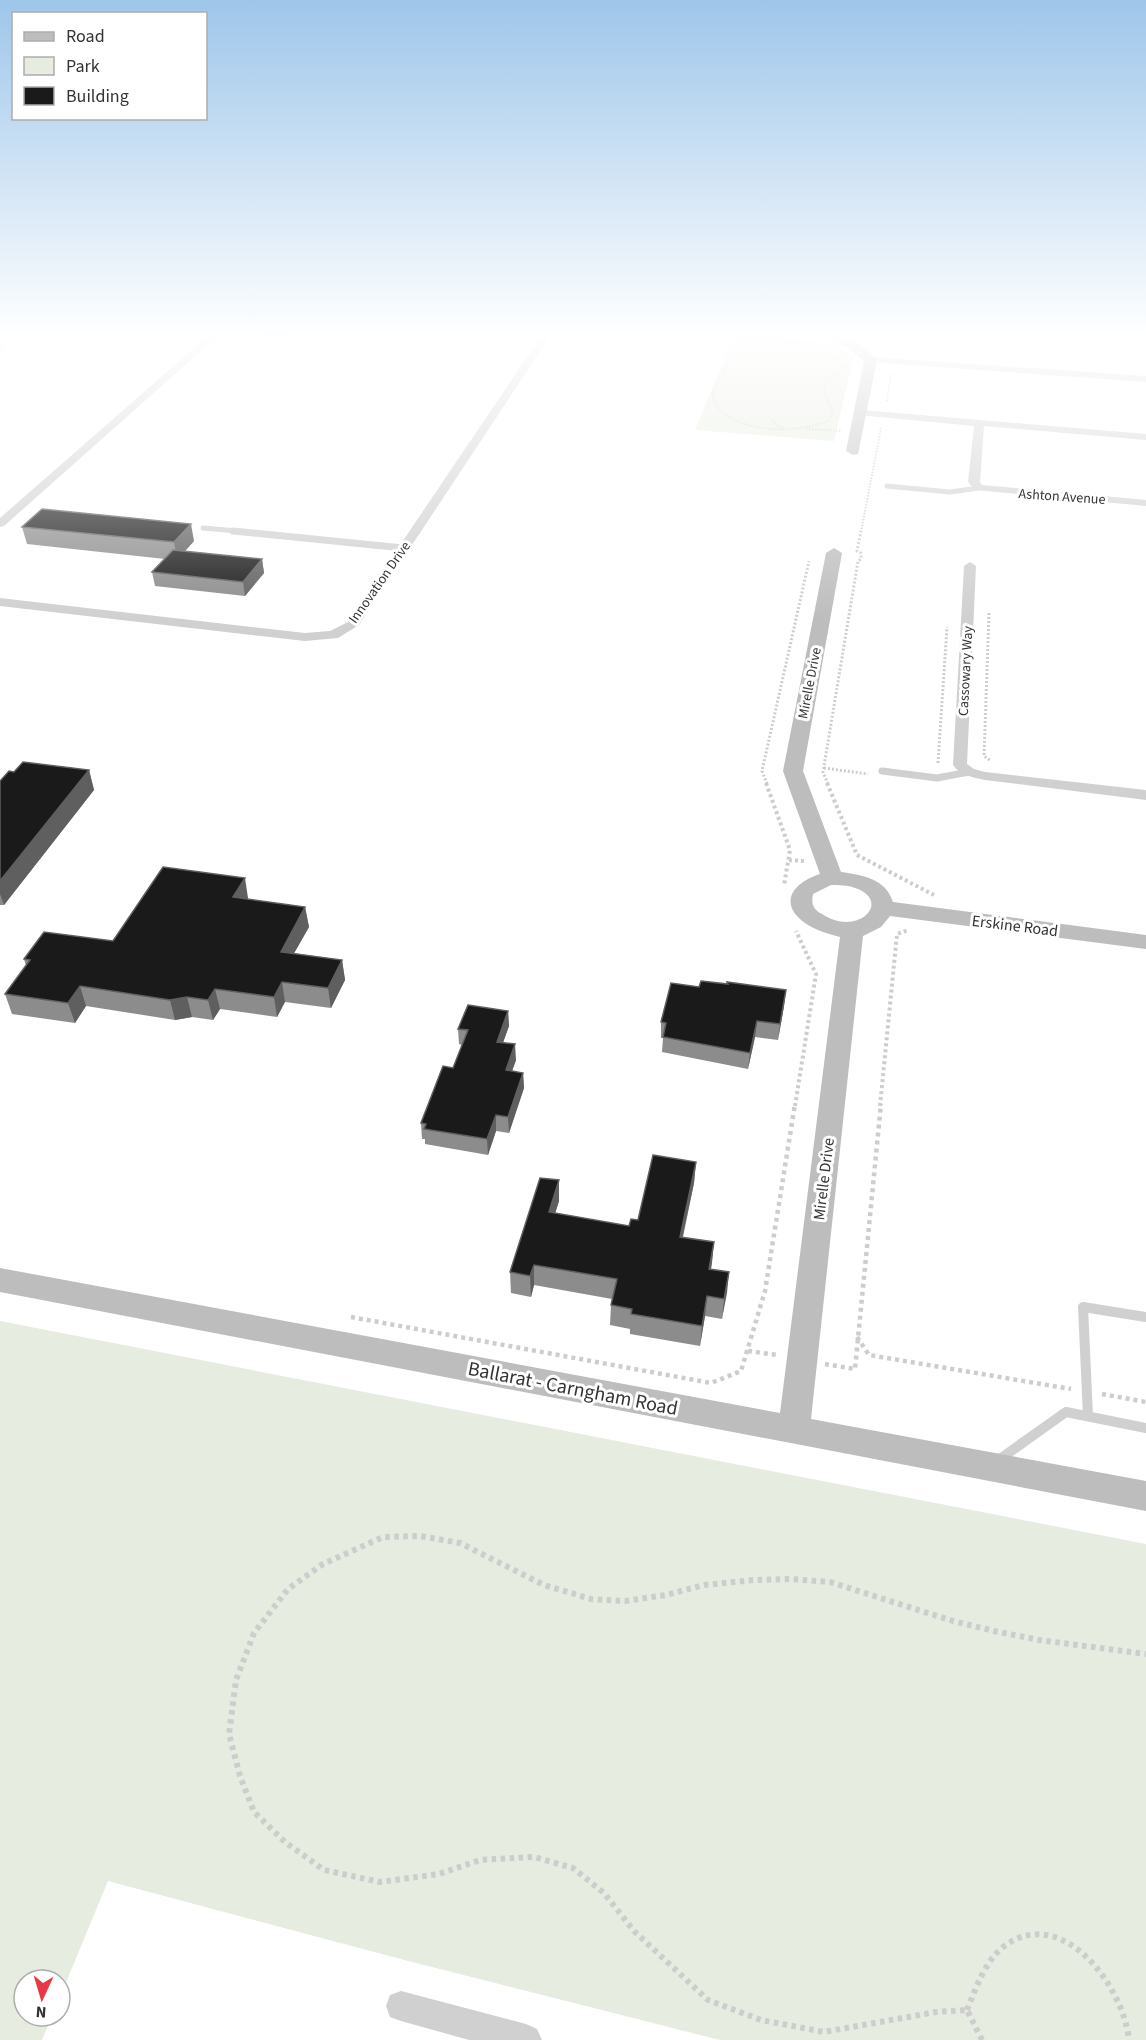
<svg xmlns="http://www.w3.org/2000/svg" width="1146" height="2040" font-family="'Source Sans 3',sans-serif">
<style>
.green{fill:#e6ecdf}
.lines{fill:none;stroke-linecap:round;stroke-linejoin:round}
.stream{stroke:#cfe2ee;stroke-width:4}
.path-far4{stroke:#cdcdcd;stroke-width:2;stroke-dasharray:1.5 1.5;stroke-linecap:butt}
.path-far3{stroke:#cdcdcd;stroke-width:3;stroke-dasharray:2 2;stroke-linecap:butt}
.path-far2{stroke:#cdcdcd;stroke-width:4;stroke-dasharray:3 3;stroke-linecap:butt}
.path-far1{stroke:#cdcdcd;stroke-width:4.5;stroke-dasharray:4 4;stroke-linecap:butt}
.path{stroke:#cdcdcd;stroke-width:6;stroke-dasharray:4.5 4.5;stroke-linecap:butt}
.lane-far2{stroke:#d0d0d0;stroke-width:5}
.lane-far1{stroke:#d0d0d0;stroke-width:7}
.lane{stroke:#d0d0d0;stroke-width:10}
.street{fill:#d0d0d0;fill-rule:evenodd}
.secondary{fill:#bdbdbd;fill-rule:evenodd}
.wall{fill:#8c8c8c}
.shaded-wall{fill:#5f5f5f}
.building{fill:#1a1a1a;stroke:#5f5f5f;stroke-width:1.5}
.labels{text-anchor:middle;stroke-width:6;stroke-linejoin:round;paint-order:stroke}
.far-street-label{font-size:14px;fill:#333;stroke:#fff}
.street-label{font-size:16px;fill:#333;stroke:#fff}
.near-street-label{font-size:20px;fill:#333;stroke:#fff}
</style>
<rect width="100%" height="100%" fill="#fff"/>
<path class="green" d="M734,335l88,5 32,15 -20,86 -139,-11z
M0,1321l1146,223v496h-426l-308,-78 -304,-81 -48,116v-17h-36v36h28l-10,24h-42z"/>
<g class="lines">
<path class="stream" d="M0,347l2,3 -2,2"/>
<path class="path-far4" d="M748,336c26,3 82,5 95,31l-19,20v6l9,19 -5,9c-35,13 -92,14 -115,-20l1,-12 12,-19 2,-14 9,-18z
M887,401l4,-28
M773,420l4,6 7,2
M806,429l35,2
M861,532l20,-104"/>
<path class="path-far3" d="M989,613l-5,143 7,5
M938,763l9,-136
M824,768l44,6
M767,784l-5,-13 47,-210
M828,784l-5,-12 35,-211 3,-2v-6l-4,-2 4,-20"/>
<path class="path-far2" d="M766,783l24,67 -6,35
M827,783l30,72 77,40
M789,860l15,1
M795,1106l21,-132 -20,-43
M880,1106l17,-172 11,-4"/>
<path class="path-far1" d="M351,1317l360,66 30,-12 24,-80 30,-187
M857,1337l12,18 202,34
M748,1351l29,4
M825,1364l30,5 26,-265
M1102,1394l44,8"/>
<path class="path" d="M967,2010c9,-22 17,-47 36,-63 59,-45 121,40 126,93
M982,2040l-15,-30 -31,2 -112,20 -63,-12 -53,-20 -74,-69 -30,-38 -31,-25 -39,-11 -54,3 -41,14 -59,8 -56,-12 -39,-28 -31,-30 -14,-36 -11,-42 7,-54 18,-47 34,-44 35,-25 60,-27 37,-1 40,7 84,42 47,14 34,2 41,-6 38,-10 50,-5 36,-1 40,3 123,39 41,10 45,9 107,14"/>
<path class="lane-far2" d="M887,486l63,6 29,-4
M203,528l45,4"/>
<path class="lane-far1" d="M233,531l170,17
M882,771l55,7 32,-6"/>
<path class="lane" d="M1088,1416l-5,-109 63,10
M997,1461l69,-49 80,16"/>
<path class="street" d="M209,335h10l-215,191 -4,1v-9z
M542,335h9l-192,290 -21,13 -33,3 -305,-35v-8l305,35 25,-2 18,-9z
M871,357l275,19v6l-278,-20v-4z
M862,410l284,24v6l-162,-14 -4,56 2,3 164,15v6l-171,-16 -7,-8 6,-56 -116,-11v-4z
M970,562l6,4 -9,198 7,5 11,3 161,18v10l-161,-20c-13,-3 -24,-4 -32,-15l11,-199z
M401,1991l125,33 11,5 5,11h-73l-68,-19 -11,-4 -4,-11 4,-11z"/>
<path class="secondary" d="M818,335c22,-2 45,8 59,25l-19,94 -5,1 -7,-4 18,-90 -16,-13z
M834,548l8,5 -39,218 38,101c22,3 45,7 52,30l253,33v14l-256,-33 -9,11 -18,9 -52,483 335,62v30l-1146,-219v-24l780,145 60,-476c-12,-3 -25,-7 -35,-14 -28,-20 -11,-41 15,-49l-37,-103 43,-218zM831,885c8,0 17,0 24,3 38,13 3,50 -33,26 -9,-5 -11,-10 -9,-20z"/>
</g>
<path class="wall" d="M253,335h38l-3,3z
M22,527l172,14 -9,10 77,8 2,14 -19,23 -90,-10 -3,-14 13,-13 -138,-15z
M89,770l5,20 -90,115h-4v-124l14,-9z
M248,898l-1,1 58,8 4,20 -15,26 48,7 3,20 -14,28 -46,-6 -8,15 -57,-8 -7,11 -21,-3 -17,3 -89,-14 -11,17 -63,-9 -7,-20 21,-28 -2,-7 89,-18z
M727,982l57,24 -6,34 -23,-3 -7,32 -86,-17 1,-14h-2v-16l38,-35 28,-3z
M508,1011l1,15 -6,16 13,18 -4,11 11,2 1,15 -15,45 -13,-2 -8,24 -63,-11v-5h-3l-1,-16 32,-55 9,-23 -3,-1 -1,-15z
M696,1162l-2,21 -11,54 31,5 -3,27 18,3 -7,47 -17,-3 -5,30 -70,-12v-5l-20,-4 1,-20 1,-6 -78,-14 -3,12 -20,-4 -1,-21 49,-71 -4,12 74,13 9,-6z"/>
<path class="shaded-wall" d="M191,524l3,17 -17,19 -3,-18z
M262,559l2,14 -19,23 -2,-14z
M89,770l5,20 -90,115 -4,-11v-13z
M245,878l3,20 -11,19 -4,-20z
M305,907l4,20 -25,44 -3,-19z
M342,960l3,20 -14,28 -3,-20z
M282,982l3,20 -8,15 -3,-20z
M80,986l6,20 -11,17 -7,-20z
M215,989l5,20 -7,11 -5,-20z
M786,990l-2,16 -6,34 2,-16z
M187,997l5,20 -17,3 -5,-20z
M508,1011l1,15 -11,31 -1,-15z
M757,1021l-2,16 -7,32 2,-16z
M515,1044l1,16 -9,25 -1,-15z
M523,1073l1,15 -15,45 -1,-16z
M496,1115v16l-8,24 -1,-16z
M696,1162l-2,21 -16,75 2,-21z
M559,1180v21l-10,32v-21z
M714,1242l-2,21 -5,27 2,-21z
M534,1265v20l-3,12 -1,-21z
M729,1272l-2,21 -5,26 2,-20z
M707,1296l-2,20 -5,30 2,-20z"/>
<path class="building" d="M42,509l149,15 -17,18 -152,-15z
M173,550l89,9 -19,23 -91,-10z
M23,762l66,8 -89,111v-100l9,-10 5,1z
M163,867l82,11 -12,19 72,10 -24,45 61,8 -14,28 -46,-6 -8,15 -59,-8 -7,11 -21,-3 -17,3 -90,-14 -12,17 -63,-9 25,-34 -6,-1 20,-27 69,9z
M701,981l27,3 -1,-2 59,8 -6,34 -23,-3 -7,32 -87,-16 3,-14 -5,-1 10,-39 28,4z
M468,1005l40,6 -11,31 18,2 -9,26 17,3 -15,44 -12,-2 -9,24 -63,-10 2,-5 -5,-1 22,-57 10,2 15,-38 -10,-1z
M653,1155l43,7 -16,75 34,5 -5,27 20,3 -5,27 -17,-3 -5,30 -71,-12 1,-5 -21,-4 6,-26 -83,-14 -4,11 -20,-4 30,-94 19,2 -10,32 80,14 2,-7 7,1z"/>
<linearGradient id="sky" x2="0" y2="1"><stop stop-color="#9ec6ea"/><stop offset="0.54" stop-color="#fff"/><stop offset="1" stop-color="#fff" stop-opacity="0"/></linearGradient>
<rect width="1146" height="620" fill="url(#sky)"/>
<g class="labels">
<g class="far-street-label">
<text transform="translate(1062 496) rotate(4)" y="5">Ashton Avenue</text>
<text transform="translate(379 582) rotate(-55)" y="5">Innovation Drive</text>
<text transform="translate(965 671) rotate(-87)" y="5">Cassowary Way</text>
<text transform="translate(809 683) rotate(-79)" y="5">Mirelle Drive</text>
</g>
<g class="street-label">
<text transform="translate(1015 925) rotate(7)" y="6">Erskine Road</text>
<text transform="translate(823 1179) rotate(-83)" y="6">Mirelle Drive</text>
</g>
<g class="near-street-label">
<text transform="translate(573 1388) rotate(11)" y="7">Ballarat - Carngham Road</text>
</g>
</g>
<rect x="12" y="12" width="195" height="108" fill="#ffffff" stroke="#adadad" stroke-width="1.5"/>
<rect x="24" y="32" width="30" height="9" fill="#bdbdbd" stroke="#adadad" stroke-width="1.5"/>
<text x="66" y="42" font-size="18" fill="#333333">Road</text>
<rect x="24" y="57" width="30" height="18" fill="#e6ecdf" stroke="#adadad" stroke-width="1.5"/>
<text x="66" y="72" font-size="18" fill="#333333">Park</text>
<rect x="24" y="87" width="30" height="18" fill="#1a1a1a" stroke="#adadad" stroke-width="1.5"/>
<text x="66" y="102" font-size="18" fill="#333333">Building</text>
<g transform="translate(42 1998) rotate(184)"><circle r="28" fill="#ffffff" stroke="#adadad" stroke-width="1.5"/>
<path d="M0-4.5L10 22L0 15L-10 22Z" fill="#e63946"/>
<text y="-9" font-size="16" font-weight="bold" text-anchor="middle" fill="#333333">N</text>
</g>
</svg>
